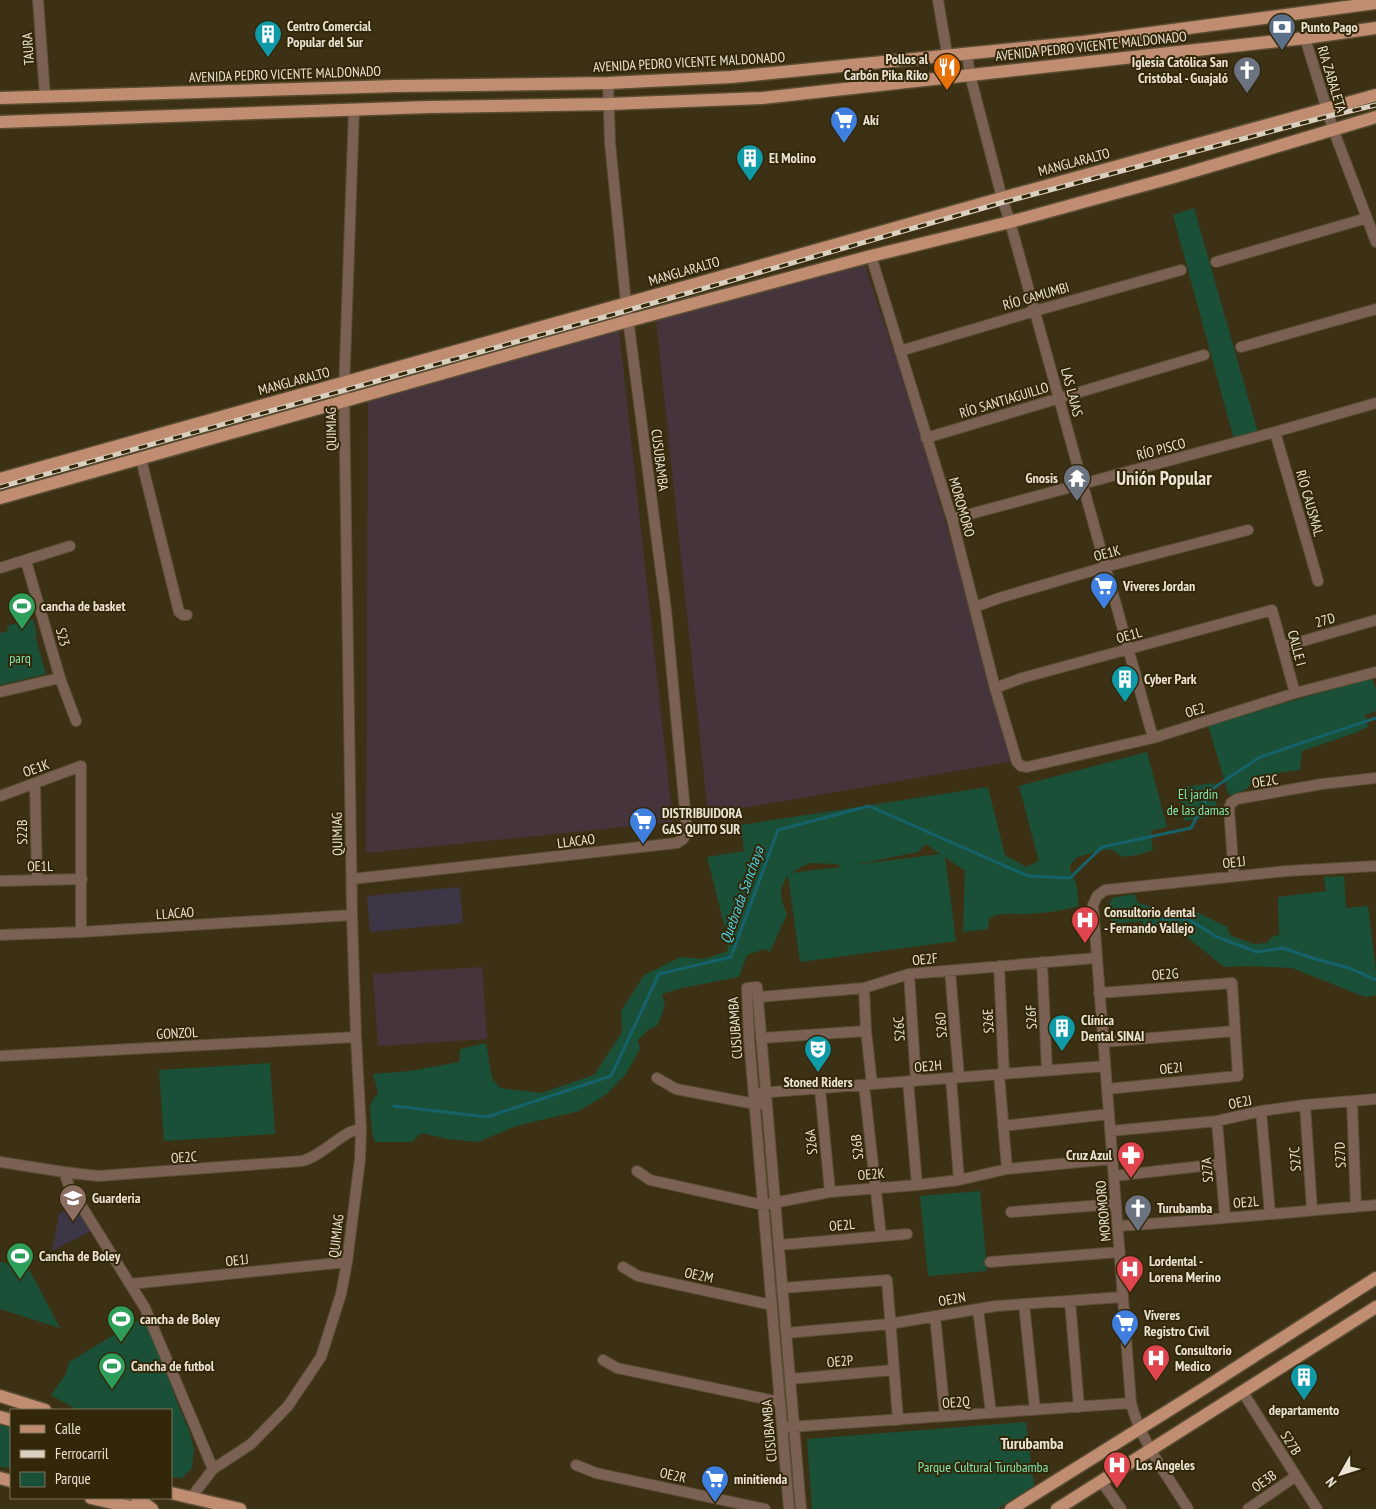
<svg xmlns="http://www.w3.org/2000/svg" width="1376" height="1509" font-family="'PT Sans Narrow',sans-serif">
<style>
.industrial{fill:#46343d}
.education{fill:#3d3647}
.green{fill:#1a5037;fill-rule:evenodd}
.lines{fill:none;stroke-linecap:round;stroke-linejoin:round}
.stream{stroke:#16626b;stroke-width:3}
.minor-casing{stroke:#594d33;stroke-width:12}
.major-casing{stroke:#594d33;stroke-width:15}
.minor{stroke:#7b6153;stroke-width:10}
.major{stroke:#c18d70;stroke-width:12}
.rail-casing{stroke:#d9d0bf;stroke-width:5}
.rail{stroke:#33270a;stroke-width:3;stroke-dasharray:9;stroke-linecap:butt}
.labels{text-anchor:middle;stroke-width:4;stroke-linejoin:round;paint-order:stroke}
.poi-label{font-size:14px;font-weight:bold;fill:#ebe3d3;stroke:#33270a;text-anchor:start}
.street-label{font-size:14px;fill:#ebe3d3;stroke:#33270a}
.park-label{font-size:14px;fill:#81e5b2;stroke:#33270a}
.water-label{font-size:15px;font-style:italic;fill:#48d3e5;stroke:#33270a}
.quarter-label{font-size:16px;font-weight:bold;fill:#ebe3d3;stroke:#33270a}
.district-label{font-size:19px;font-weight:bold;fill:#ebe3d3;stroke:#33270a}
</style>
<rect width="100%" height="100%" fill="#3d3115"/>
<path class="industrial" d="M864,262l52,157 98,342 -306,53 -52,-495z
M618,321l55,501 -307,31 2,-464z
M482,967l5,72 -109,7 -5,-72z"/>
<path class="education" d="M460,887l3,36 -93,9 -3,-36z
M77,1203l16,27 -41,21 7,-37z"/>
<path class="green" d="M1194,208l65,228 -24,7 -62,-228z
M33,619l4,16 -2,1 11,38 -46,11v-52l8,-2 -1,-5z
M1372,678l4,12v21l-11,4 3,12 -13,6 -53,18 -2,19 -16,2 -28,6 -9,11 -18,7 -21,-71z
M1147,752l20,75 -16,4 2,19 -15,5 -15,2 -13,-8 -19,4 -15,5 -5,6 -1,5 6,14 3,23c-18,5 -33,7 -51,8 -16,1 -23,-3 -39,4l-1,11 -25,3 2,-61 -20,-14 11,84 -156,21 -12,-87c-10,14 -8,25 -1,39l-17,38 -5,-3 -18,6 -8,22 -57,11 -20,6 3,12 -8,20 -8,3 -11,11 2,9 -14,25 -19,20 -28,17 -63,15 -38,16 -30,-3 -27,-6 -9,9h-37l-3,-10 -2,-27 8,-13 -5,-18 37,-3 49,-9 1,-13 26,-6 6,35 8,10 41,5 53,-18 28,-43 -1,-21 23,-36 37,-18 23,2 24,-8 -2,-19 -19,-75 37,-6 -3,-26 247,-38 17,68 21,12 13,-6 -20,-75zM926,844l14,10 -87,11 65,-13zM810,863l27,1 4,3 -51,6z
M1213,783l5,32 -34,6 -6,-33z
M1344,876l2,32 22,-2 8,66v23l-11,2 -73,-29 -42,-2 -26,1 -47,-38 -12,-2 -21,-2 -2,-4 -30,3 -4,-15 4,-11 22,-4 4,9 19,5 3,4 33,-2 34,17 3,8 23,9 14,-1 7,-8 5,1 -1,-39 48,-6 -2,-14z
M270,1063l5,71 -111,7 -5,-71z
M980,1191l7,80 -59,5 -8,-80z
M0,1262l28,5 32,61 -60,-19z
M145,1316l19,45 12,39 13,30 5,19 -2,19 -10,10 -11,-1v-67h-94l-26,-15 15,-21 3,-12z
M0,1422l11,4v42l-11,-1z
M1026,1422l8,64 -37,23h-185l-5,-70z"/>
<g class="lines">
<path class="stream" d="M1163,919h25l29,18 40,15 26,-4 29,10 37,10 27,12
M394,1106l93,11 124,-41 48,-102 72,-17 47,-127 91,-24 159,70 42,2 32,-31 89,-19 21,-39 48,-32 116,-39"/>
<g class="minor-casing">
<path id="minor" d="M38,0l7,96
M938,0l13,77
M1305,38l28,91 43,113
M967,54l3,21 32,123 8,24 143,516
M871,256l81,263 43,169 22,74 4,4 6,1 126,-29 142,-45 81,-21
M1216,262l151,-44
M1241,347l135,-38
M900,351l135,-40 146,-41
M1275,432l43,149
M926,438l278,-83
M141,459l38,153 4,3h4
M952,519l323,-87 101,-29
M26,561l34,117 16,43
M0,568l70,-22
M975,607l24,-9 106,-31 143,-37
M1282,647l94,-27
M995,688l27,-10 250,-68 23,83
M0,692l60,-14
M35,784l2,96
M0,796l81,-30v166
M1234,876l-5,-67 2,-6 6,-4 85,-15 54,-6
M352,879l325,-36 6,-4 4,-7 -21,-222 -40,-307 -16,-160 -2,-60
M0,881l82,-2
M0,935l81,-3 271,-17
M1042,962l5,108
M999,966l5,108
M950,971l9,106
M909,974l7,107
M864,988l2,43 6,53
M1099,993l133,-10 6,93 -131,13
M758,997l106,-9 45,-14 187,-16
M761,1038l105,-7
M1103,1042l132,-11
M0,1056l356,-19
M999,1074l8,95
M657,1078l19,11 79,15h6
M951,1078l8,102
M908,1081l9,104
M864,1085l17,151
M820,1089l10,103
M760,1093l345,-27
M1352,1101l4,106
M1305,1105l7,105
M1261,1111l9,103
M1217,1121l8,96
M1003,1126l106,-12
M1110,1131l107,-10 44,-10 44,-6 71,-6
M0,1162l64,10 34,4 204,-15c21,-5 41,-31 59,-32
M637,1171l13,9 113,25 67,-13 87,-7 42,-5 48,-11 105,-10
M64,1172l5,14 76,122 68,161
M1114,1176l106,-12
M1011,1212l105,-8
M1118,1226c86,-5 172,-14 258,-21
M779,1245l128,-11
M990,1262l130,-10
M623,1267l15,9 134,29
M130,1284l217,-22
M782,1288l105,-8 11,140
M1070,1301l9,106
M1024,1304l11,106
M978,1309l13,104
M935,1316l10,100
M786,1333l103,-9 107,-18 127,-9
M603,1360l14,8 163,34
M790,1379l103,-9
M1242,1391l75,118
M789,1427l342,-24
M576,1465l20,8 169,36
M1101,1481l20,28
M190,1499l23,-30 38,-25 37,-38 33,-49 20,-63 6,-32 13,-103 1,-30 -5,-92 -4,-122 -8,-524 10,-281
M789,1509l-40,-470 -2,-51 10,-1 44,522
M1188,1509c-21,-34 -47,-67 -57,-106l-38,-498 4,-9 8,-6 181,-19 90,-5
M1248,1509l48,-33"/>
</g>
<g class="major-casing">
<path id="major" d="M0,98l396,-12 212,-3 123,-6 352,-35 293,-39
M0,122l429,-15 180,-3 153,-6 543,-60 71,-10
M0,479l1002,-281 374,-103
M0,498l628,-177 243,-65 139,-34 164,-45 202,-60
M0,1396l45,14
M0,1417l11,3
M0,1478l11,3
M171,1493l69,16
M91,1498l49,11
M137,1498l15,11
M1011,1509l192,-120 173,-111
M1057,1509l319,-202"/>
</g>
<use href="#minor" class="minor"/>
<use href="#major" class="major"/>
<g class="rail-casing">
<path id="rail" d="M0,487l608,-171 396,-114 325,-86 47,-11"/>
</g>
<use href="#rail" class="rail"/>
</g>
<defs>
<g id="bank-pin" transform="scale(1.4375)"><path d="M0 17L-7.5 6A9.5 9.5 0 1 1 7.5 6Z" fill="#5c6f8a" stroke="#33270a"/><path d="M-6-4H6V4H-6ZM0-2.3a2.3 2.3 0 1 0 0 4.6a2.3 2.3 0 1 0 0-4.6Z" fill="#fff"/></g>
<g id="building-pin" transform="scale(1.4375)"><path d="M0 17L-7.5 6A9.5 9.5 0 1 1 7.5 6Z" fill="#0f9aa8" stroke="#33270a"/><path d="M-4-6H4V6H1V3H-1V6H-4ZM-2.5-4.3h1.7v1.8h-1.7ZM.8-4.3h1.7v1.8H.8ZM-2.5-1h1.7V.8h-1.7ZM.8-1h1.7V.8H.8Z" fill="#fff"/></g>
<g id="restaurant-pin" transform="scale(1.4375)"><path d="M0 17L-7.5 6A9.5 9.5 0 1 1 7.5 6Z" fill="#e8710a" stroke="#33270a"/><path d="M-5-6h1v4h1v-4h1v4h1v-4h1v5L-1.5 .5V6h-2V.5L-5-1ZM5-6V6H3V1.5H1.5Q1.5-4 5-6Z" fill="#fff"/></g>
<g id="church-pin" transform="scale(1.4375)"><path d="M0 17L-7.5 6A9.5 9.5 0 1 1 7.5 6Z" fill="#6b7280" stroke="#33270a"/><path d="M-1.2-6h2.4v3.5h3.3v2.4h-3.3V6h-2.4V-.1h-3.3v-2.4h3.3Z" fill="#fff"/></g>
<g id="supermarket-pin" transform="scale(1.4375)"><path d="M0 17L-7.5 6A9.5 9.5 0 1 1 7.5 6Z" fill="#3f7fe0" stroke="#33270a"/><path d="M-6-5.5h2.5l.6 2H6L4.5 2H-2.5L-4.4-4H-6ZM-1.5 3.2a1.3 1.3 0 1 0 .1 0ZM3 3.2a1.3 1.3 0 1 0 .1 0Z" fill="#fff"/></g>
<g id="temple-pin" transform="scale(1.4375)"><path d="M0 17L-7.5 6A9.5 9.5 0 1 1 7.5 6Z" fill="#6b7280" stroke="#33270a"/><path d="M0-6L5-2H3V0L6.5 2.5H4V6H1.5V3h-3V6H-4V2.5H-6.5L-3 0V-2H-5Z" fill="#fff"/></g>
<g id="stadium-pin" transform="scale(1.4375)"><path d="M0 17L-7.5 6A9.5 9.5 0 1 1 7.5 6Z" fill="#2e9e5b" stroke="#33270a"/><path d="M0-5a6.5 5 0 1 0 0 10a6.5 5 0 1 0 0-10ZM-3.5-1.8h7v3.6h-7Z" fill="#fff"/></g>
<g id="hospital-pin" transform="scale(1.4375)"><path d="M0 17L-7.5 6A9.5 9.5 0 1 1 7.5 6Z" fill="#e0444e" stroke="#33270a"/><path d="M-5-5h3v3.5h4V-5h3V5h-3V1.5h-4V5h-3Z" fill="#fff"/></g>
<g id="theatre-pin" transform="scale(1.4375)"><path d="M0 17L-7.5 6A9.5 9.5 0 1 1 7.5 6Z" fill="#0f9aa8" stroke="#33270a"/><path d="M-5-5.5Q0-4 5-5.5V0Q5 5 0 6Q-5 5-5 0ZM-3.3-2.5H-1v1.5H-3.3ZM1-2.5H3.3v1.5H1ZM-2.8 1Q0 5.5 2.8 1Z" fill="#fff"/></g>
<g id="pharmacy-pin" transform="scale(1.4375)"><path d="M0 17L-7.5 6A9.5 9.5 0 1 1 7.5 6Z" fill="#e0444e" stroke="#33270a"/><path d="M-2-6h4v4h4v4h-4v4h-4v-4h-4v-4h4Z" fill="#fff"/></g>
<g id="school-pin" transform="scale(1.4375)"><path d="M0 17L-7.5 6A9.5 9.5 0 1 1 7.5 6Z" fill="#8d6e63" stroke="#33270a"/><path d="M0-5L7-2L0 1L-7-2ZM-4 1L0 2.5L4 1V4Q0 6-4 4Z" fill="#fff"/></g>
</defs>
<g fill-rule="evenodd">
<use href="#bank-pin" x="1282" y="27"/>
<use href="#building-pin" x="268" y="34"/>
<use href="#restaurant-pin" x="947" y="67"/>
<use href="#church-pin" x="1247" y="70"/>
<use href="#supermarket-pin" x="844" y="120"/>
<use href="#building-pin" x="750" y="158"/>
<use href="#temple-pin" x="1077" y="478"/>
<use href="#supermarket-pin" x="1104" y="586"/>
<use href="#stadium-pin" x="22" y="606"/>
<use href="#building-pin" x="1125" y="679"/>
<use href="#supermarket-pin" x="643" y="821"/>
<use href="#hospital-pin" x="1085" y="920"/>
<use href="#building-pin" x="1062" y="1028"/>
<use href="#theatre-pin" x="818" y="1049"/>
<use href="#pharmacy-pin" x="1131" y="1155"/>
<use href="#school-pin" x="73" y="1198"/>
<use href="#church-pin" x="1138" y="1208"/>
<use href="#stadium-pin" x="20" y="1256"/>
<use href="#hospital-pin" x="1130" y="1269"/>
<use href="#stadium-pin" x="121" y="1319"/>
<use href="#supermarket-pin" x="1125" y="1323"/>
<use href="#hospital-pin" x="1156" y="1358"/>
<use href="#stadium-pin" x="112" y="1366"/>
<use href="#building-pin" x="1304" y="1377"/>
<use href="#hospital-pin" x="1117" y="1465"/>
<use href="#supermarket-pin" x="715" y="1479"/>
</g>
<g class="labels">
<g class="poi-label">
<text x="287" y="31">Centro Comercial<tspan x="287" dy="16">Popular del Sur</tspan></text>
<text x="1301" y="32">Punto Pago</text>
<text x="928" y="64" text-anchor="end">Pollos al<tspan x="928" dy="16">Carbón Pika Riko</tspan></text>
<text x="1228" y="67" text-anchor="end">Iglesia Católica San<tspan x="1228" dy="16">Cristóbal - Guajaló</tspan></text>
<text x="863" y="125">Akí</text>
<text x="769" y="163">El Molino</text>
<text x="1058" y="483" text-anchor="end">Gnosis</text>
<text x="1123" y="591">Viveres Jordan</text>
<text x="41" y="611">cancha de basket</text>
<text x="1144" y="684">Cyber Park</text>
<text x="662" y="818">DISTRIBUIDORA<tspan x="662" dy="16">GAS QUITO SUR</tspan></text>
<text x="1104" y="917">Consultorio dental<tspan x="1104" dy="16">- Fernando Vallejo</tspan></text>
<text x="1081" y="1025">Clínica<tspan x="1081" dy="16">Dental SINAI</tspan></text>
<text x="818" y="1087" text-anchor="middle">Stoned Riders</text>
<text x="1112" y="1160" text-anchor="end">Cruz Azul</text>
<text x="92" y="1203">Guarderia</text>
<text x="1157" y="1213">Turubamba</text>
<text x="39" y="1261">Cancha de Boley</text>
<text x="1149" y="1266">Lordental -<tspan x="1149" dy="16">Lorena Merino</tspan></text>
<text x="1144" y="1320">Víveres<tspan x="1144" dy="16">Registro Civil</tspan></text>
<text x="140" y="1324">cancha de Boley</text>
<text x="1175" y="1355">Consultorio<tspan x="1175" dy="16">Medico</tspan></text>
<text x="131" y="1371">Cancha de futbol</text>
<text x="1304" y="1415" text-anchor="middle">departamento</text>
<text x="1136" y="1470">Los Angeles</text>
<text x="734" y="1484">minitienda</text>
</g>
<g class="street-label">
<text transform="translate(1091 46) rotate(-6)" y="5">AVENIDA PEDRO VICENTE MALDONADO</text>
<text transform="translate(28 49) rotate(-94)" y="5">TAURA</text>
<text transform="translate(689 62) rotate(-3)" y="5">AVENIDA PEDRO VICENTE MALDONADO</text>
<text transform="translate(285 74) rotate(-2)" y="5">AVENIDA PEDRO VICENTE MALDONADO</text>
<text transform="translate(1332 79) rotate(73)" y="5">RIA ZABALETA</text>
<text transform="translate(1074 162) rotate(-15)" y="5">MANGLARALTO</text>
<text transform="translate(684 271) rotate(-16)" y="5">MANGLARALTO</text>
<text transform="translate(1036 296) rotate(-16)" y="5">RÍO CAMUMBI</text>
<text transform="translate(294 381) rotate(-15)" y="5">MANGLARALTO</text>
<text transform="translate(1072 392) rotate(75)" y="5">LAS LAJAS</text>
<text transform="translate(1004 400) rotate(-17)" y="5">RÍO SANTIAGUILLO</text>
<text transform="translate(331 429) rotate(-91)" y="5">QUIMIAG</text>
<text transform="translate(1161 449) rotate(-15)" y="5">RÍO PISCO</text>
<text transform="translate(660 460) rotate(83)" y="5">CUSUBAMBA</text>
<text transform="translate(1310 503) rotate(74)" y="5">RÍO CAUSMAL</text>
<text transform="translate(962 507) rotate(74)" y="5">MOROMORO</text>
<text transform="translate(1107 553) rotate(-15)" y="5">OE1K</text>
<text transform="translate(1325 620) rotate(-16)" y="5">27D</text>
<text transform="translate(1129 635) rotate(-15)" y="5">OE1L</text>
<text transform="translate(63 637) rotate(74)" y="5">S23</text>
<text transform="translate(1297 648) rotate(75)" y="5">CALLE I</text>
<text transform="translate(1195 710) rotate(-17)" y="5">OE2</text>
<text transform="translate(36 768) rotate(-20)" y="5">OE1K</text>
<text transform="translate(1265 781) rotate(-9)" y="5">OE2C</text>
<text transform="translate(22 832) rotate(-91)" y="5">S22B</text>
<text transform="translate(337 834) rotate(-91)" y="5">QUIMIAG</text>
<text transform="translate(576 841) rotate(-7)" y="5">LLACAO</text>
<text transform="translate(1234 862) rotate(-6)" y="5">OE1J</text>
<text transform="translate(40 866) rotate(-1)" y="5">OE1L</text>
<text transform="translate(175 913) rotate(-4)" y="5">LLACAO</text>
<text transform="translate(925 959) rotate(-6)" y="5">OE2F</text>
<text transform="translate(1165 974) rotate(-4)" y="5">OE2G</text>
<text transform="translate(1031 1017) rotate(-93)" y="5">S26F</text>
<text transform="translate(988 1021) rotate(-93)" y="5">S26E</text>
<text transform="translate(941 1025) rotate(-95)" y="5">S26D</text>
<text transform="translate(735 1028) rotate(-94)" y="5">CUSUBAMBA</text>
<text transform="translate(899 1029) rotate(-94)" y="5">S26C</text>
<text transform="translate(177 1033) rotate(-3)" y="5">GONZOL</text>
<text transform="translate(928 1066) rotate(-5)" y="5">OE2H</text>
<text transform="translate(1171 1068) rotate(-6)" y="5">OE2I</text>
<text transform="translate(1240 1102) rotate(-12)" y="5">OE2J</text>
<text transform="translate(811 1142) rotate(-96)" y="5">S26A</text>
<text transform="translate(857 1147) rotate(-96)" y="5">S26B</text>
<text transform="translate(1340 1155) rotate(-93)" y="5">S27D</text>
<text transform="translate(184 1157) rotate(-4)" y="5">OE2C</text>
<text transform="translate(1295 1159) rotate(-94)" y="5">S27C</text>
<text transform="translate(1207 1170) rotate(-95)" y="5">S27A</text>
<text transform="translate(871 1174) rotate(-5)" y="5">OE2K</text>
<text transform="translate(1246 1202) rotate(-5)" y="5">OE2L</text>
<text transform="translate(1103 1211) rotate(-95)" y="5">MOROMORO</text>
<text transform="translate(842 1225) rotate(-5)" y="5">OE2L</text>
<text transform="translate(336 1236) rotate(-83)" y="5">QUIMIAG</text>
<text transform="translate(237 1260) rotate(-6)" y="5">OE1J</text>
<text transform="translate(699 1275) rotate(12)" y="5">OE2M</text>
<text transform="translate(952 1299) rotate(-10)" y="5">OE2N</text>
<text transform="translate(840 1361) rotate(-5)" y="5">OE2P</text>
<text transform="translate(956 1402) rotate(-4)" y="5">OE2Q</text>
<text transform="translate(769 1431) rotate(-95)" y="5">CUSUBAMBA</text>
<text transform="translate(1291 1443) rotate(58)" y="5">S27B</text>
<text transform="translate(673 1475) rotate(12)" y="5">OE2R</text>
<text transform="translate(1264 1481) rotate(-35)" y="5">OE3B</text>
</g>
<g class="park-label">
<text x="20" y="663">parq</text>
<text x="1198" y="799">El jardin<tspan x="1198" dy="16">de las damas</tspan></text>
<text x="983" y="1472">Parque Cultural Turubamba</text>
</g>
<g class="water-label">
<text transform="translate(742 895) rotate(-70)" y="5">Quebrada Sanchaya</text>
</g>
<g class="quarter-label">
<text x="1032" y="1449">Turubamba</text>
</g>
<g class="district-label">
<text x="1164" y="485">Unión Popular</text>
</g>
</g>
<rect x="10" y="1409" width="162" height="90" fill="#33270a" stroke="#7d725a"/>
<rect x="20" y="1425" width="25" height="8" fill="#c18d70" stroke="#7d725a"/>
<text x="55" y="1434" font-size="15" fill="#ebe3d3">Calle</text>
<rect x="20" y="1450" width="25" height="8" fill="#d9d0bf" stroke="#7d725a"/>
<text x="55" y="1459" font-size="15" fill="#ebe3d3">Ferrocarril</text>
<rect x="20" y="1472" width="25" height="15" fill="#1a5037" stroke="#7d725a"/>
<text x="55" y="1484" font-size="15" fill="#ebe3d3">Parque</text>
<g transform="translate(1341 1474) rotate(231)" stroke="#33270a" stroke-width="4" paint-order="stroke">
<path d="M0-4L9 19L0 12L-9 19Z" fill="#ebe3d3"/>
<text y="-8" font-size="14" font-weight="bold" text-anchor="middle" fill="#ebe3d3">N</text>
</g>
</svg>
